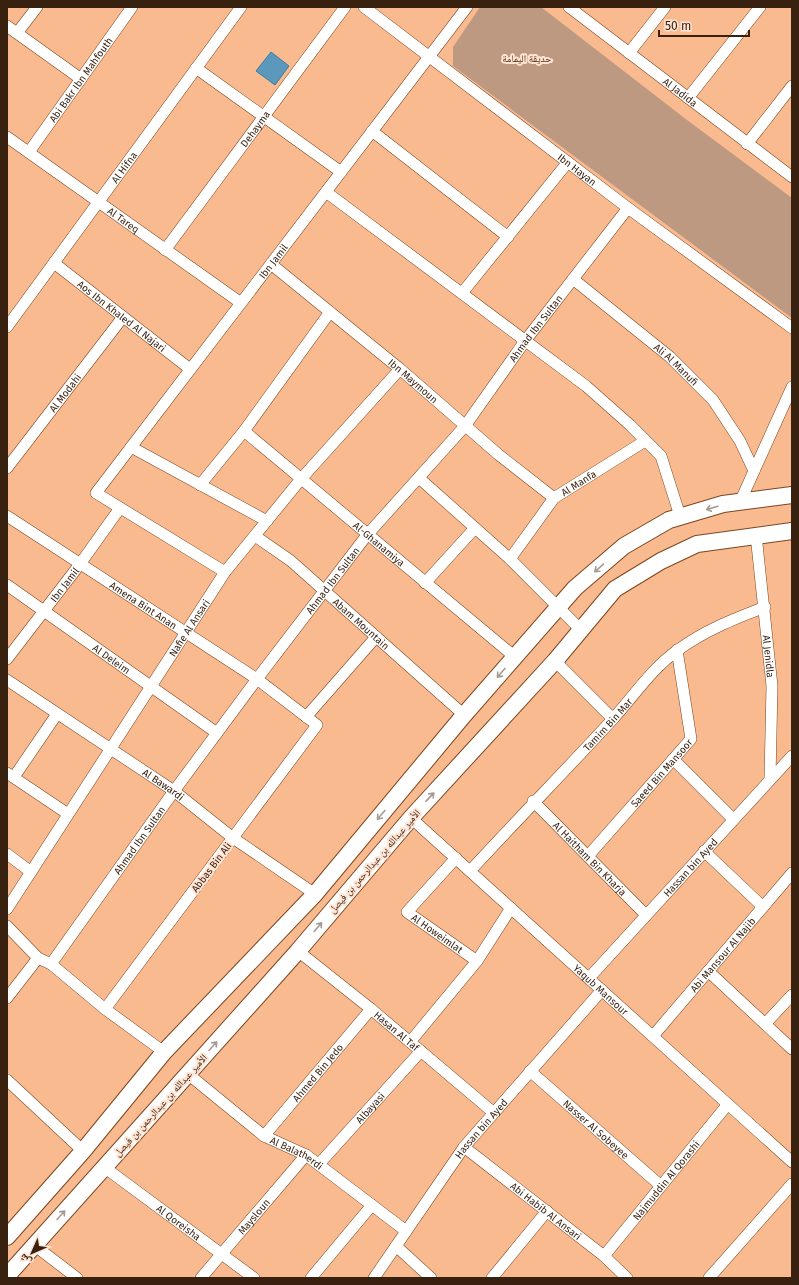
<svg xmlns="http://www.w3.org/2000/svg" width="799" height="1285" font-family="'Fira Sans','Noto Naskh Arabic',sans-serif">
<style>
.green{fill:#be9981}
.building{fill:#5b98bb;stroke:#367ea3}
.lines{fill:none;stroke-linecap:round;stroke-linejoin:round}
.minor-casing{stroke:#7c461d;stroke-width:12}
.secondary-casing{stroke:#7c461d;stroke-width:18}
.minor{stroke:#fff;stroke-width:11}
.secondary{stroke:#fff;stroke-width:16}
.oneway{stroke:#a69b93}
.labels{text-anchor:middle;stroke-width:4;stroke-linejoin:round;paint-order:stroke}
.park-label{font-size:10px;fill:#542f14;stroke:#ffe4d4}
.street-label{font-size:10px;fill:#392110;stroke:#ffe4d4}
</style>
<rect width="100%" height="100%" fill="#f9ba90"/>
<path class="green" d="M480,7h61l146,113 105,78v120l-339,-252v-19z"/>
<path class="building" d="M271,52l18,14 -14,19 -19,-14z"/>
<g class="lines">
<g class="minor-casing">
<g id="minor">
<path id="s1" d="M364,7l264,201 164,120"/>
<path id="s2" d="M569,7l223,170"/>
<path d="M7,26l74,53"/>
<path d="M17,33l20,-26"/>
<path d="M629,53l36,-46"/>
<path d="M196,68l145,104"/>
<path d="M688,98l72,-91"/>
<path d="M372,131l136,106"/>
<path id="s3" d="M7,137l234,166"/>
<path d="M747,144l45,-58"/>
<path id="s4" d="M29,152l103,-145"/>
<path d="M326,192l260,194 44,39 31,31 19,60"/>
<path id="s5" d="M165,250l180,-243"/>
<path id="s6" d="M54,263l136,106"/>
<path id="s7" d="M271,264l129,105 99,86 55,43"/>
<path id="s8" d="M573,279l97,78 43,43 27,41 14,30"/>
<path d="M462,293l106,-131"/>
<path id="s9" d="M7,327l234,-320"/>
<path id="s10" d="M244,431l271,226"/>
<path d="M131,447l136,74"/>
<path id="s11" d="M7,468l116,-151"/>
<path d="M419,478l91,81 70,70"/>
<path d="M200,485l44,-54 86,-119"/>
<path d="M740,502l52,-115"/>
<path id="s12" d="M7,516l250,163 60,46 -212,284"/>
<path id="s13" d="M756,535l16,151 -2,93"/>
<path id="s14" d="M255,536l36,25 173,154"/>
<path id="s15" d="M510,559l44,-61 91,-57"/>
<path id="s16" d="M225,572l-129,-79 371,-486"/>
<path d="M425,583l50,-55"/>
<path id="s17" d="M7,585l210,148"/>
<path id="s18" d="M7,659l73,-95 40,-56"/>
<path d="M555,661l58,58"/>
<path id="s19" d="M7,680l167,111 59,47 82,56"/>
<path d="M306,717l70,-80"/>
<path d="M673,759l60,60"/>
<path d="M7,773l61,41"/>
<path d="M14,777l43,-63"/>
<path id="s20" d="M533,801l113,114"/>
<path id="s21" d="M411,818l381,344"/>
<path d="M704,851l59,56"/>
<path d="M7,854l24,18"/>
<path id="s22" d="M588,856l103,-117 -14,-89"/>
<path id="s23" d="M456,858l-49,54 70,49 34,-53"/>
<path id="s24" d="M470,871c47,-51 95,-100 142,-151 22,-24 39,-51 66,-70 27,-20 56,-31 87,-43"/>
<path id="s25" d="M7,909l218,-337 76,-93 99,-110"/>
<path d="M7,926l31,32 13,6 54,45 59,43"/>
<path id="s26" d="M298,951l73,58 123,104"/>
<path id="s27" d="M51,964l123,-173 83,-112 110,-144 98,-109 60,-85 103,-133"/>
<path d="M708,971l84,78"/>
<path id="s28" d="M589,978l203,-222"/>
<path d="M7,998l31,-40"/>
<path d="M765,1024l27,-29"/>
<path id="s29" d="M653,1036l139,-163"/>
<path d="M410,1042l67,-81"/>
<path id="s30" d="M530,1071l131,115"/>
<path id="s31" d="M188,1074l76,62 42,19 100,76"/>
<path d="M7,1080l76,71"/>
<path id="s32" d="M264,1136l107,-127"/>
<path id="s33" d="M464,1147l140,109 23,22"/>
<path id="s34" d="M319,1164l102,-113"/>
<path id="s35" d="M104,1167l150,111"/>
<path d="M34,1245l43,33"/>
<path d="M396,1246l35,32"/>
<path id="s36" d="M604,1256l124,-152"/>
<path id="s37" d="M201,1278l105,-123"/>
<path d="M311,1278l61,-73"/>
<path id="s38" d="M374,1278l90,-131 138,-157"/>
<path d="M492,1278l55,-67"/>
<path d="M709,1278l83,-94"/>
</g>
</g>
<g class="secondary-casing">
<path id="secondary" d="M7,1237l76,-86 81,-99 151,-158 149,-179 111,-127 49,-42 45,-26 54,-16 69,-9
M7,1276l291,-325 113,-133 144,-157 60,-72 46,-28 36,-17 95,-13"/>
</g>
<use href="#minor" class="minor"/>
<use href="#secondary" class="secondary"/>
</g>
<defs><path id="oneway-shaft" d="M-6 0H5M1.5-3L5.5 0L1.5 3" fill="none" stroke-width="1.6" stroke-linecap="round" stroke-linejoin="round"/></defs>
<g class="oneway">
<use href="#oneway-shaft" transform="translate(712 508) rotate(164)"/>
<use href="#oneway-shaft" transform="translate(599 568) rotate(139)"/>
<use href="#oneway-shaft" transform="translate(501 673) rotate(131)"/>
<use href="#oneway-shaft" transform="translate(430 797) rotate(-47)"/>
<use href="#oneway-shaft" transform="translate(381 815) rotate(130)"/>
<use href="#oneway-shaft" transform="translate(318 927) rotate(-50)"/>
<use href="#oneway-shaft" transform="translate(213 1046) rotate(-48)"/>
<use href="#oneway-shaft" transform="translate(61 1215) rotate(-48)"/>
</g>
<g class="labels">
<g class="park-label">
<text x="527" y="62">حديقة اليمامة</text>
</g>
<g class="street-label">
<text dy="4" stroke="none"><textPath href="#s4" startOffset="89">Abi Bakr Ibn Mahfouth</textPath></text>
<text dy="4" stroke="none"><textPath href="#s2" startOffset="140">Al Jadida</textPath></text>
<text dy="4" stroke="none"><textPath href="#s5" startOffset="151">Dehayma</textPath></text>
<text dy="4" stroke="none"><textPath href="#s9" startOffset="198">Al Hifna</textPath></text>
<text dy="4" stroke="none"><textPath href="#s1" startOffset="268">Ibn Hayan</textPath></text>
<text dy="4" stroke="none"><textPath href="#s3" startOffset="143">Al Tareq</textPath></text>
<text dy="4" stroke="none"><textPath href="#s16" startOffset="443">Ibn Jamil</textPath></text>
<text dy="4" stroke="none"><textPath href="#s6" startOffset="86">Aos Ibn Khaled Al Najari</textPath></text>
<text dy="4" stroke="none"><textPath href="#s27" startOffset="800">Ahmad Ibn Sultan</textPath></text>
<text dy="4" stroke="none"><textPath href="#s8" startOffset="134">Ali Al Manufi</textPath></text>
<text dy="4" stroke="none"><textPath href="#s7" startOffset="184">Ibn Maymoun</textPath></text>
<text dy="4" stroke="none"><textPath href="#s11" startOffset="95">Al Modahi</textPath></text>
<text dy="4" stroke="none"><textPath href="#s15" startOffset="104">Al Manfa</textPath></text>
<text dy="4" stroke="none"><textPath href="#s10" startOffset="176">Al-Ghanamiya</textPath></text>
<text dy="4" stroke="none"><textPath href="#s27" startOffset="476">Ahmad Ibn Sultan</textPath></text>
<text dy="4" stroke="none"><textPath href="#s18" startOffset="94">Ibn Jamil</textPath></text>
<text dy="4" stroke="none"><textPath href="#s12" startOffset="163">Amena Bint Anan</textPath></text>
<text dy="4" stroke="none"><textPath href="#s14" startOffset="138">Abam Mountain</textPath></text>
<text dy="4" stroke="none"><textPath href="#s25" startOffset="335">Nafie Al Ansari</textPath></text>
<text dy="4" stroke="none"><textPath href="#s13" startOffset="122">Al Jenidla</textPath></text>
<text dy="4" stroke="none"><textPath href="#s17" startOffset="128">Al Deleim</textPath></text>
<text dy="4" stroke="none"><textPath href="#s24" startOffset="201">Tamim Bin Mar</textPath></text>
<text dy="4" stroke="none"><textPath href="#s22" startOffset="111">Saeed Bin Mansoor</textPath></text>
<text dy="4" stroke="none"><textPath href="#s19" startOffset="188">Al Bawardi</textPath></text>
<text dy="4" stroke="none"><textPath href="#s27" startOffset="152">Ahmad Ibn Sultan</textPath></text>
<text dy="4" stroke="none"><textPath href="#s20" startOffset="81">Al Haitham Bin Kharja</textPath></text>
<text transform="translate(374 861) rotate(-49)" y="4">الأمير عبدالله بن عبدالرحمن بن فيصل</text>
<text transform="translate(211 867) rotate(-53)" y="4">Abbas Bin Ali</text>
<text dy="4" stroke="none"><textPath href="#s28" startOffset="150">Hassan bin Ayed</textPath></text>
<text dy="4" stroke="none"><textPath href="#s23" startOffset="110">Al Howeimlat</textPath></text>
<text dy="4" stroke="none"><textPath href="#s29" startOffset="107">Abi Mansour Al Najib</textPath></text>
<text dy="4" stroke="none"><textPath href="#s21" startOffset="256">Yaqub Mansour</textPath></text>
<text dy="4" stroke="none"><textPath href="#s26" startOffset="127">Hasan Al Taf</textPath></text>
<text dy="4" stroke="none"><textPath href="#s32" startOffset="83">Ahmed Bin Jedo</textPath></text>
<text transform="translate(160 1105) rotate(-48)" y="4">الأمير عبدالله بن عبدالرحمن بن فيصل</text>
<text dy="4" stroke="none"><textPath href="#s34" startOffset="76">Albayasi</textPath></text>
<text dy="4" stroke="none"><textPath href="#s38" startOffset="184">Hassan bin Ayed</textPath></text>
<text dy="4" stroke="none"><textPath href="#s30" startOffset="88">Nasser Al Sobeyee</textPath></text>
<text dy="4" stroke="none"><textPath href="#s31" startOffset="135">Al Balatherdi</textPath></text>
<text dy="4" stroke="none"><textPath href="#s36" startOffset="98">Najmuddin Al Qorashi</textPath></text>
<text dy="4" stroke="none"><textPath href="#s33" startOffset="104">Abi Habib Al Ansari</textPath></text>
<text dy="4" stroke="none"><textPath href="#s37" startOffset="81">Maysloun</textPath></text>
<text dy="4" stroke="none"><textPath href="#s35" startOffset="93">Al Qoreisha</textPath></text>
</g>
</g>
<rect width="799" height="1285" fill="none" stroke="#392110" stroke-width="16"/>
<g transform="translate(32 1253) rotate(225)" stroke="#ffe4d4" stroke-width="3" paint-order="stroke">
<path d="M0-3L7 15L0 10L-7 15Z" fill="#392110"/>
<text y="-6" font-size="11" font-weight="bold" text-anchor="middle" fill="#392110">ش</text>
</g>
<path d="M659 30v6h90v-6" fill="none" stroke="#392110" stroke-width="2"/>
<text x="665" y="30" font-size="12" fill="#392110" stroke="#ffe4d4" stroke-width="3" paint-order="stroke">50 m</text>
</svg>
